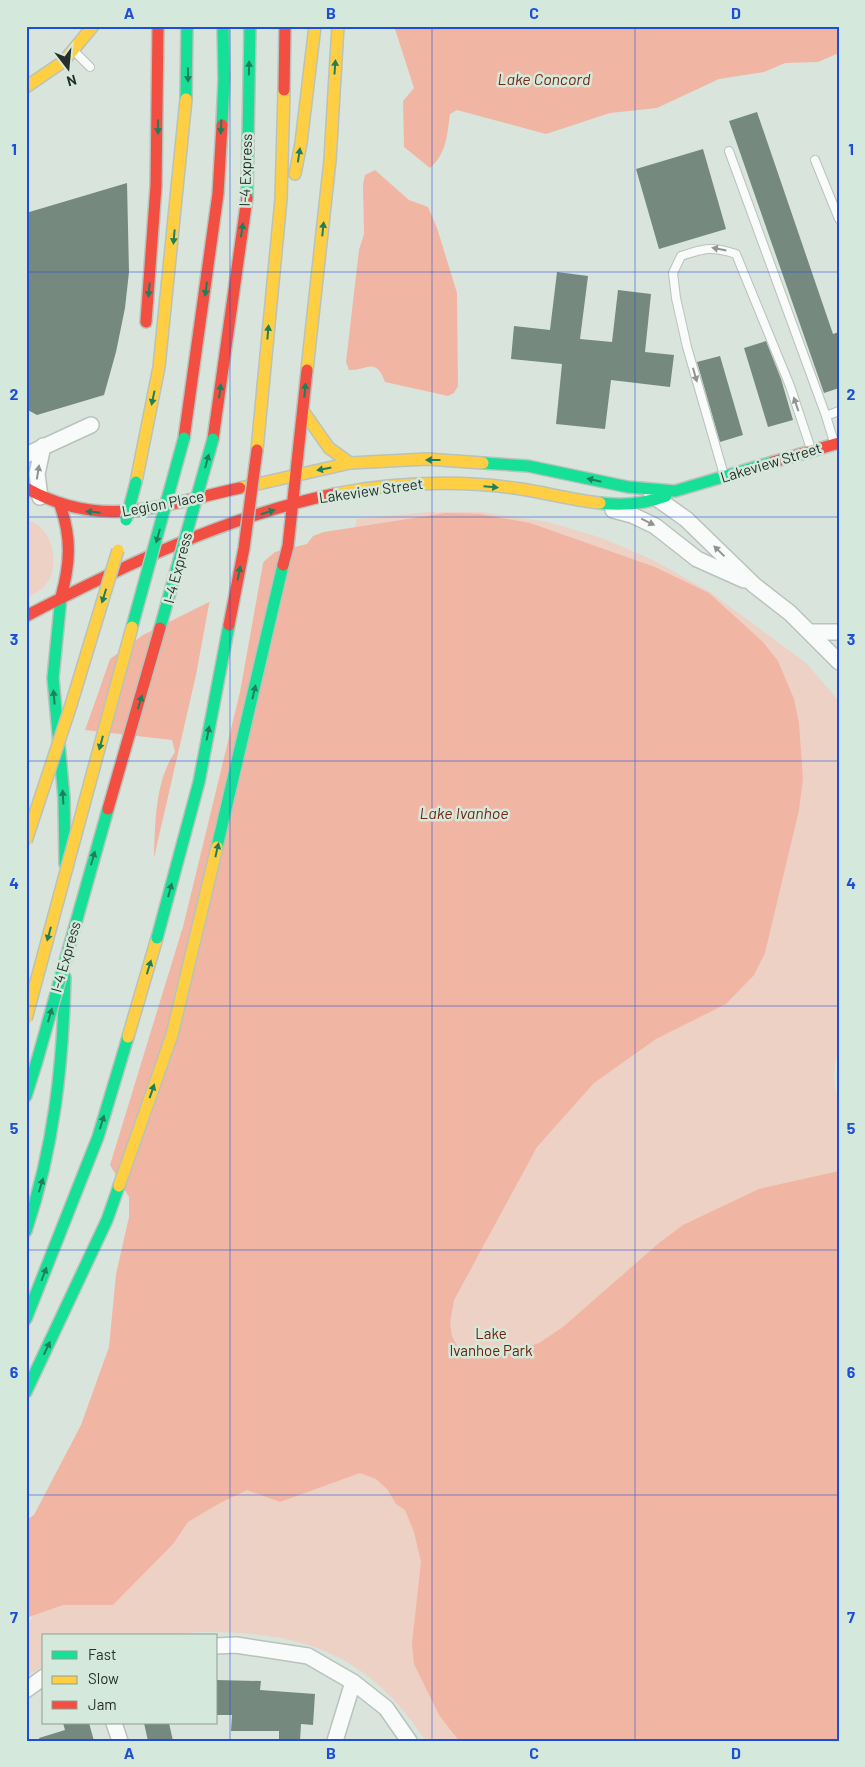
<svg xmlns="http://www.w3.org/2000/svg" width="865" height="1767" font-family="Barlow,sans-serif">
<style>
.green{fill:#edd1c4}
.water{fill:#f0b6a3}
.pier{fill:#d9e4dc}
.building{fill:#75897f}
.lines{fill:none;stroke-linecap:round;stroke-linejoin:round}
.lane-casing{stroke:#b9c2bc;stroke-width:10}
.street-casing{stroke:#b9c2bc;stroke-width:18}
.fast-casing{stroke:#b9c2bc;stroke-width:14}
.slow-casing{stroke:#b9c2bc;stroke-width:14}
.jam-casing{stroke:#b9c2bc;stroke-width:14}
.lane{stroke:#f9fbfa;stroke-width:8}
.street{stroke:#f9fbfa;stroke-width:15}
.fast{stroke:#16e098;stroke-width:11}
.slow{stroke:#ffcf43;stroke-width:11}
.jam{stroke:#f24e42;stroke-width:11}
.fast-bridge-casing{stroke:#b9c2bc;stroke-width:14;stroke-linecap:butt}
.slow-bridge-casing{stroke:#b9c2bc;stroke-width:14;stroke-linecap:butt}
.jam-bridge-casing{stroke:#b9c2bc;stroke-width:14;stroke-linecap:butt}
.fast-bridge{stroke:#16e098;stroke-width:11}
.slow-bridge{stroke:#ffcf43;stroke-width:11}
.jam-bridge{stroke:#f24e42;stroke-width:11}
.oneway{fill:#1f7f5c}
.oneway2{fill:#909592}
.grid{fill:none;stroke:#1d4ed8;stroke-width:1;stroke-opacity:0.55}
.labels{text-anchor:middle;stroke-width:5;stroke-linejoin:round;paint-order:stroke}
.street-label{font-size:15px;fill:#272f2a;stroke:#d4e8db}
.park-label{font-size:15px;fill:#6c210a;stroke:#d4e8db}
.water-label{font-size:16px;font-style:italic;fill:#742813;stroke:#d4e8db}
.neatline{fill:none;stroke:#1d4ed8;stroke-width:2}
.grid-label{font-size:16px;text-anchor:middle;font-weight:bold;fill:#1d4ed8}
</style>
<rect width="100%" height="100%" fill="#d9e4dc"/>
<path class="green" d="M429,512h52l67,10 54,16 53,23 55,31 96,71 33,38v349c-7,18 -6,33 0,51v640h-413c-56,-85 -119,-109 -219,-109 -16,0 -33,3 -49,4 -38,1 -76,0 -114,0v30l-18,10v-49l44,-67 287,-1041z
M26,519c6,3 13,6 17,11 13,15 16,47 -3,60 -4,3 -9,5 -14,8z"/>
<path class="water" d="M394,26h445v27l-21,9 -33,1 -21,9 -45,7 -62,29 -47,5 -64,21 -89,-24 -7,4c-3,21 -3,39 -20,54l-26,-21 -1,-46 11,-13z
M375,170l34,30 19,7 9,21 20,65 1,93 -4,7 -6,3 -63,-14c-10,-26 -17,-11 -36,-12l-3,-8 13,-112 5,-16 -1,-50 2,-9z
M446,513l34,1 50,9 125,44 54,26 54,49 15,19 16,38 5,24 4,56 -4,31 -34,143 -11,22 -28,29 -70,35 -62,44 -57,64 -83,153 -4,23 2,13 6,12 15,8 20,2 46,-15 24,-16 96,-84 24,-18 76,-36 80,-18v570h-380l-20,-26 -25,-51 -2,-21 9,-81 -7,-30 -9,-22 -9,-6 -9,-15 -11,-10 -16,-6 -80,29 -33,-12 -27,13 -32,19 -15,22 -60,61h-50l-37,13v-98l8,-5 47,-90 28,-78 7,-73 13,-57v-20l-19,-32 71,-232c-4,-30 -8,-49 -27,-74 1,-35 1,-78 21,-107l-3,-12 -87,-10 25,-71 33,-24 84,-42 48,-41 32,-8 6,-8 11,-4z"/>
<path class="pier" d="M264,558l-24,134 -58,239 -4,1 -3,-22 -9,-32 -13,-16 43,-187 14,-76 15,-8z
M110,656l-12,37 -14,39 -1,-3z"/>
<path class="building" d="M757,112l76,222 6,-2v56l-15,5 -95,-272z
M703,149l23,80 -67,20 -23,-80z
M127,183l2,89 -4,36 -9,44 -12,43 -67,20 -11,-6v-196z
M557,272l31,4 -8,63 32,3 6,-52 33,4 -6,58 29,3 -4,32 -59,-7 -6,49 -49,-5 6,-60 -51,-5 3,-33 36,4z
M766,341l15,38 12,41 -25,7 -24,-79z
M720,356l23,79 -23,7 -23,-80z
M216,1680l45,1 -1,9 55,4 -2,31 -12,-1 -1,17h-21v-10h-48l1,-16h-16z
M63,1723h26l5,18h-54l-1,-3 26,-8z
M144,1723h25l4,18h-25z"/>
<g class="lines">
<g class="lane-casing">
<path id="lane" d="M75,52l15,15
M729,151l97,265 13,-5
M815,160l24,59
M826,416l8,26
M724,475l-37,-128 -11,-49 -3,-25 8,-17c24,-8 31,-10 55,-2l54,132 21,63"/>
</g>
<g class="street-casing">
<path id="street" d="M26,455l65,-30
M652,495l34,24 68,66 36,28 49,49
M40,497l-3,-23 6,-28
M613,510l19,5 23,11 42,33 47,21
M810,632h29
M216,1646l20,-1 72,11 45,26 33,26 23,33
M26,1690l18,-13
M114,1723l6,18
M335,1741l18,-59"/>
</g>
<g class="fast-casing">
<path id="fast" d="M186,99l1,-73
M222,125l2,-46 -1,-53
M247,198l3,-172
M483,463l45,3 100,21 47,4 98,-29
M600,503c24,3 44,1 66,-7
M61,597l-8,81 11,120 1,66
M217,847l66,-282
M26,1096l11,-35
M26,1231c28,-83 37,-167 39,-254
M26,1319l72,-182 30,-100
M26,1392l81,-172 12,-34"/>
</g>
<g class="slow-casing">
<path id="slow" d="M26,87l38,-26 29,-35
M295,174l6,-31 14,-117
M307,370l23,-210 8,-134
M303,411l26,37 21,15
M257,450l24,-251 3,-109
M136,482l23,-115 27,-268
M240,488l110,-25 77,-4 56,4
M334,494c62,-12 125,-14 187,-5 26,4 52,11 79,14
M128,1037l29,-99
M119,1186l53,-151 45,-188"/>
</g>
<g class="jam-casing">
<path id="jam" d="M284,90l1,-64
M146,322l10,-136 2,-160
M184,438l34,-244 4,-69
M213,439l34,-241
M773,462l66,-19
M26,488c77,43 135,17 214,0
M60,505c12,33 10,59 1,92
M283,565l5,-19 19,-176
M26,616c97,-50 201,-100 308,-122"/>
</g>
<use href="#lane" class="lane"/>
<use href="#street" class="street"/>
<use href="#fast" class="fast"/>
<use href="#slow" class="slow"/>
<use href="#jam" class="jam"/>
<g class="fast-bridge-casing">
<path id="fast-bridge" d="M126,520l10,-38
M132,627l52,-189
M160,628l53,-189
M157,938l42,-156 30,-157
M37,1061l71,-252"/>
</g>
<g class="slow-bridge-casing">
<path id="slow-bridge" d="M26,841l45,-136 47,-155
M26,1019l106,-392"/>
</g>
<g class="jam-bridge-casing">
<path id="jam-bridge" d="M229,625l15,-77 13,-98
M108,809l52,-181"/>
</g>
<use href="#fast-bridge" class="fast-bridge"/>
<use href="#slow-bridge" class="slow-bridge"/>
<use href="#jam-bridge" class="jam-bridge"/>
</g>
<defs><path id="oneway-solid" d="M-6-.8H1V-3.2L6.5 0L1 3.2V.8H-6Z" transform="scale(1.25)"/></defs>
<g class="oneway">
<use href="#oneway-solid" transform="translate(335 67) rotate(-86)"/>
<use href="#oneway-solid" transform="translate(249 68) rotate(-89)"/>
<use href="#oneway-solid" transform="translate(188 75) rotate(89)"/>
<use href="#oneway-solid" transform="translate(158 127) rotate(90)"/>
<use href="#oneway-solid" transform="translate(221 127) rotate(93)"/>
<use href="#oneway-solid" transform="translate(299 155) rotate(-81)"/>
<use href="#oneway-solid" transform="translate(323 229) rotate(-84)"/>
<use href="#oneway-solid" transform="translate(242 230) rotate(-82)"/>
<use href="#oneway-solid" transform="translate(174 237) rotate(95)"/>
<use href="#oneway-solid" transform="translate(206 289) rotate(98)"/>
<use href="#oneway-solid" transform="translate(149 290) rotate(95)"/>
<use href="#oneway-solid" transform="translate(268 332) rotate(-85)"/>
<use href="#oneway-solid" transform="translate(305 390) rotate(-85)"/>
<use href="#oneway-solid" transform="translate(220 391) rotate(-82)"/>
<use href="#oneway-solid" transform="translate(153 398) rotate(102)"/>
<use href="#oneway-solid" transform="translate(433 460) rotate(-180)"/>
<use href="#oneway-solid" transform="translate(207 461) rotate(-75)"/>
<use href="#oneway-solid" transform="translate(324 469) rotate(169)"/>
<use href="#oneway-solid" transform="translate(594 480) rotate(-167)"/>
<use href="#oneway-solid" transform="translate(491 487) rotate(5)"/>
<use href="#oneway-solid" transform="translate(93 512) rotate(-174)"/>
<use href="#oneway-solid" transform="translate(268 512) rotate(-18)"/>
<use href="#oneway-solid" transform="translate(158 536) rotate(105)"/>
<use href="#oneway-solid" transform="translate(239 573) rotate(-79)"/>
<use href="#oneway-solid" transform="translate(104 596) rotate(107)"/>
<use href="#oneway-solid" transform="translate(254 692) rotate(-77)"/>
<use href="#oneway-solid" transform="translate(54 697) rotate(-95)"/>
<use href="#oneway-solid" transform="translate(140 702) rotate(-73)"/>
<use href="#oneway-solid" transform="translate(208 733) rotate(-79)"/>
<use href="#oneway-solid" transform="translate(101 743) rotate(105)"/>
<use href="#oneway-solid" transform="translate(63 797) rotate(-93)"/>
<use href="#oneway-solid" transform="translate(217 850) rotate(-77)"/>
<use href="#oneway-solid" transform="translate(93 858) rotate(-74)"/>
<use href="#oneway-solid" transform="translate(170 890) rotate(-75)"/>
<use href="#oneway-solid" transform="translate(49 934) rotate(105)"/>
<use href="#oneway-solid" transform="translate(149 967) rotate(-73)"/>
<use href="#oneway-solid" transform="translate(50 1015) rotate(-74)"/>
<use href="#oneway-solid" transform="translate(152 1091) rotate(-71)"/>
<use href="#oneway-solid" transform="translate(102 1122) rotate(-73)"/>
<use href="#oneway-solid" transform="translate(41 1185) rotate(-73)"/>
<use href="#oneway-solid" transform="translate(44 1274) rotate(-69)"/>
<use href="#oneway-solid" transform="translate(47 1348) rotate(-65)"/>
</g>
<g class="oneway2">
<use href="#oneway-solid" transform="translate(719 249) rotate(-169)"/>
<use href="#oneway-solid" transform="translate(695 375) rotate(74)"/>
<use href="#oneway-solid" transform="translate(796 404) rotate(-109)"/>
<use href="#oneway-solid" transform="translate(38 472) rotate(-81)"/>
<use href="#oneway-solid" transform="translate(648 522) rotate(26)"/>
<use href="#oneway-solid" transform="translate(719 551) rotate(-136)"/>
</g>
<path class="grid" d="M230,26v1715M432,26v1715M635,26v1715M26,272h813M26,517h813M26,761h813M26,1006h813M26,1250h813M26,1495h813"/>
<g class="labels">
<g class="street-label">
<text transform="translate(246 170) rotate(-88)" y="5">I-4 Express</text>
<text transform="translate(771 463) rotate(-17)" y="5">Lakeview Street</text>
<text transform="translate(371 491) rotate(-8)" y="5">Lakeview Street</text>
<text transform="translate(163 504) rotate(-11)" y="5">Legion Place</text>
<text transform="translate(178 568) rotate(-75)" y="5">I-4 Express</text>
<text transform="translate(66 957) rotate(-74)" y="5">I-4 Express</text>
</g>
<g class="park-label">
<text x="491" y="1339">Lake<tspan x="491" dy="17">Ivanhoe Park</tspan></text>
</g>
<g class="water-label">
<text x="544" y="85">Lake Concord</text>
<text x="464" y="819">Lake Ivanhoe</text>
</g>
</g>
<rect width="865" height="1767" fill="none" stroke="#d4e8db" stroke-width="55"/>
<rect x="42" y="1634" width="175" height="90" fill="#d4e8db" stroke="#8f9e94"/>
<rect x="52" y="1651" width="25" height="8" fill="#16e098" stroke="#8f9e94"/>
<text x="88" y="1660" font-size="15" fill="#272f2a">Fast</text>
<rect x="52" y="1676" width="25" height="8" fill="#ffcf43" stroke="#8f9e94"/>
<text x="88" y="1684" font-size="15" fill="#272f2a">Slow</text>
<rect x="52" y="1701" width="25" height="8" fill="#f24e42" stroke="#8f9e94"/>
<text x="88" y="1710" font-size="15" fill="#272f2a">Jam</text>
<g transform="translate(68 68) rotate(164)" stroke="#d4e8db" stroke-width="4" paint-order="stroke">
<path d="M0-4L9 19L0 12L-9 19Z" fill="#272f2a"/>
<text y="-8" font-size="14" font-weight="bold" text-anchor="middle" fill="#272f2a">N</text>
</g>
<rect x="28" y="28" width="810" height="1712" class="neatline"/>
<g class="grid-label">
<text x="129" y="19">A</text>
<text x="331" y="19">B</text>
<text x="534" y="19">C</text>
<text x="736" y="19">D</text>
<text x="14" y="155">1</text>
<text x="851" y="155">1</text>
<text x="14" y="400">2</text>
<text x="851" y="400">2</text>
<text x="14" y="645">3</text>
<text x="851" y="645">3</text>
<text x="14" y="889">4</text>
<text x="851" y="889">4</text>
<text x="14" y="1134">5</text>
<text x="851" y="1134">5</text>
<text x="14" y="1378">6</text>
<text x="851" y="1378">6</text>
<text x="14" y="1623">7</text>
<text x="851" y="1623">7</text>
<text x="129" y="1759">A</text>
<text x="331" y="1759">B</text>
<text x="534" y="1759">C</text>
<text x="736" y="1759">D</text>
</g>
</svg>
